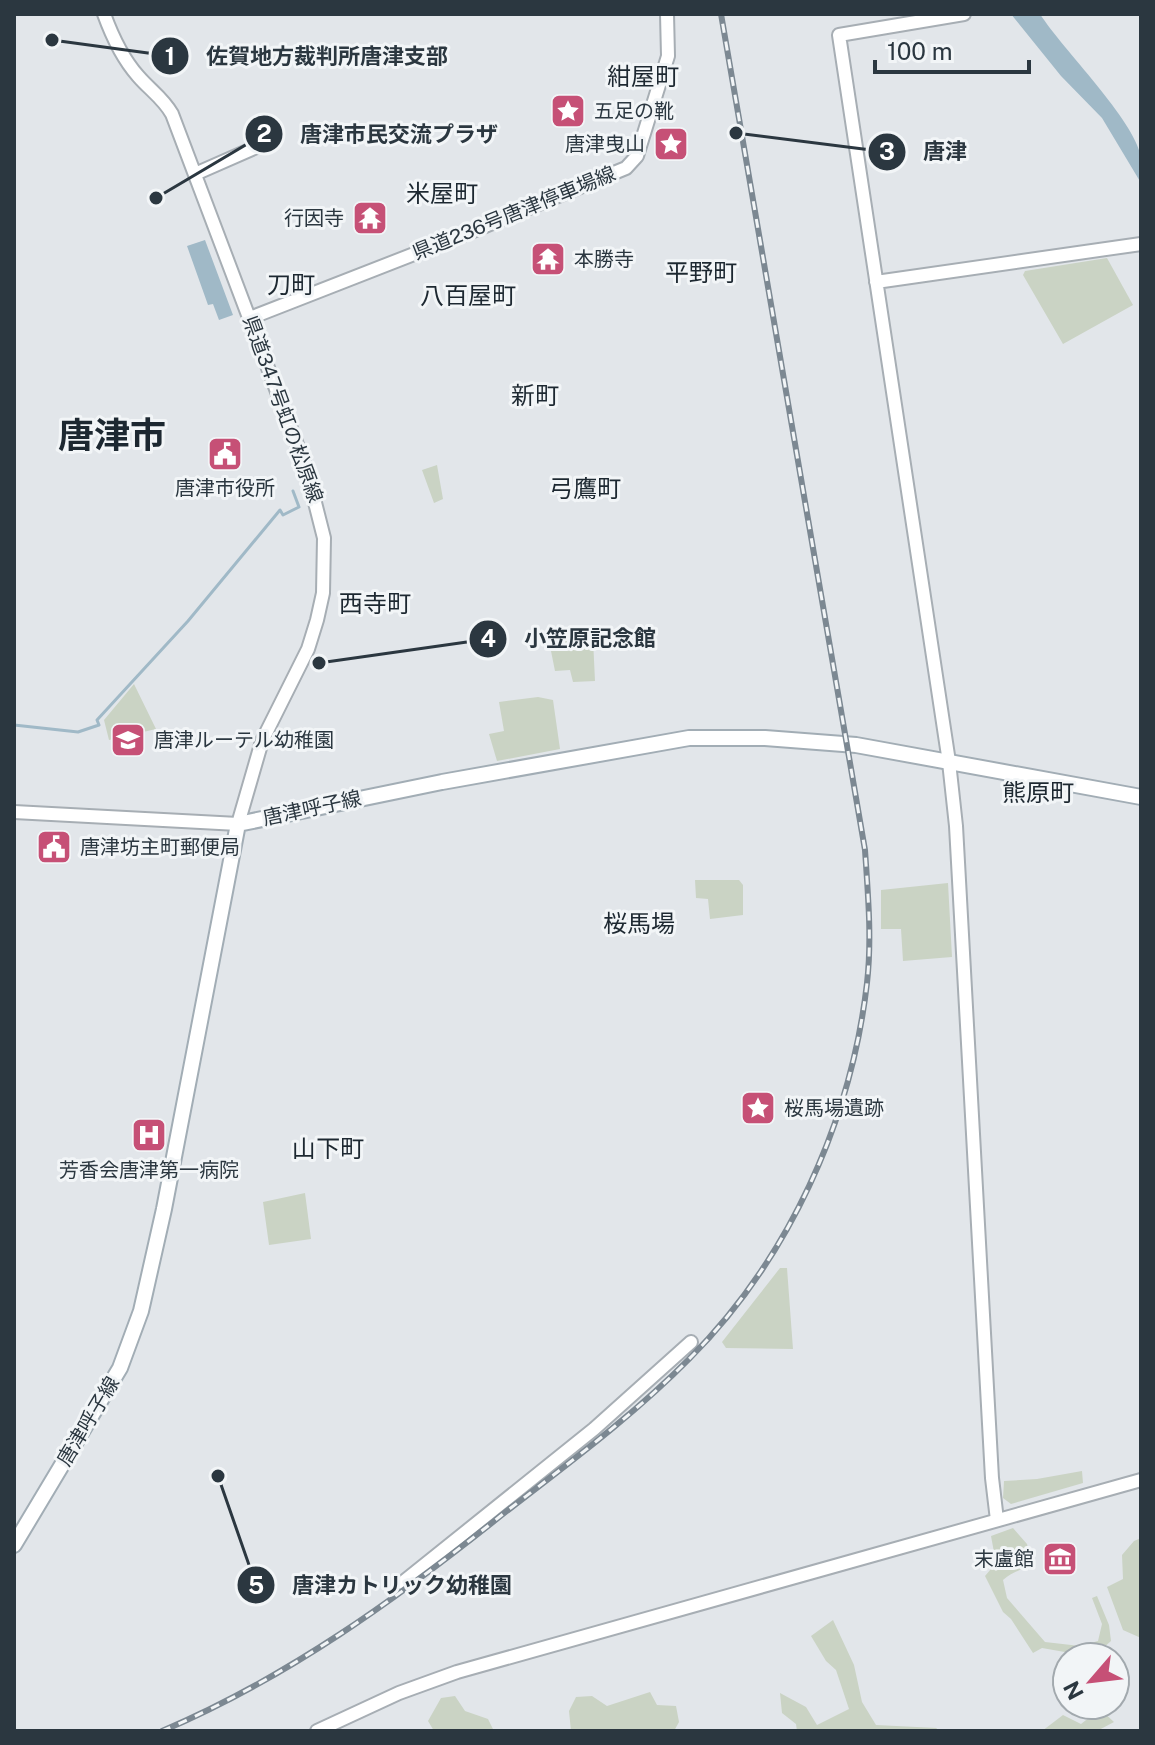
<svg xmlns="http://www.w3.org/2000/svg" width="1155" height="1745" font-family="'Public Sans','Noto Sans JP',sans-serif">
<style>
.green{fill:#cad3c4}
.water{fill:#a0b9c7}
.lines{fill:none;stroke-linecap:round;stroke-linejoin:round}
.stream{stroke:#a0b9c7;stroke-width:3}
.secondary-casing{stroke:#a7aeb4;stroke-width:16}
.primary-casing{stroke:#a2adb5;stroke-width:18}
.secondary{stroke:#fff;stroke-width:12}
.primary{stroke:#fff;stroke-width:14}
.rail-casing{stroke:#7c8892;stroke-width:6}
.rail{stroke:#f2f5f7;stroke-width:3;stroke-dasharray:9;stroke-linecap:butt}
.labels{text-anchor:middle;stroke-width:6;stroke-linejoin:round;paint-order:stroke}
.poi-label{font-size:20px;fill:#2b3740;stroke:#f2f5f7;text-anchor:start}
.street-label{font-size:20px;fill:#2b3740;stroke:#f2f5f7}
.quarter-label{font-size:24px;fill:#1d2831;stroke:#f2f5f7}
.town-label{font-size:36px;font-weight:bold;fill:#1d2831;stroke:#f2f5f7}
.leader{fill:none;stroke:#2b3740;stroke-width:3}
.callout-dot{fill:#2b3740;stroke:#f2f5f7;stroke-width:3}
.mark-label{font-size:24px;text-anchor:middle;font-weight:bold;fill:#fff}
.callout-label{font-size:22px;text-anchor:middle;font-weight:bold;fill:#2b3740;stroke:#f2f5f7;stroke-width:6;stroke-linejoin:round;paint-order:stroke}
</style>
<rect width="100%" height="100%" fill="#e2e6ea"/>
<path class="green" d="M1107,258l26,47 -70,39 -40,-69 2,-4z
M437,465l6,34 -9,4 -12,-33z
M593,639l2,42 -22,1 -3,-12 -15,1 -6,-30z
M134,684l22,45 -47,11 -5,-20z
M538,697l15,3 7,49 -63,12 -8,-27 15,-3 -5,-29z
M695,880h44l4,5v30l-33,4 -2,-20 -12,-1z
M948,883l4,74 -49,4 -2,-32h-20v-39z
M305,1193l6,46 -42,6 -6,-43z
M780,1268h7l6,81 -67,-1 -4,-6z
M1082,1471l1,12 -72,21 -8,-6 1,-17 33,-2z
M1013,1528l14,16 4,19c-10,8 -19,9 -28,17l4,18 38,44 35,4 18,-5 4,-17 -10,-26 5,-2 12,29 2,16 -18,16 -51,-9 -9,5 -22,-34 -8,-7 -18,-36 11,-13 -5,-27z
M1141,1538v100l-18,-8 -16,-43 16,-8 -1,-24 12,-14z
M833,1620l21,45 8,37 14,23 61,3 -2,3h-138l-1,-7 -14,-11 -2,-20 26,14 11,18 32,-16 -13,-39 -10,-9 -15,-25z
M650,1692l7,13 19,1 3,16 -5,9h-103l-2,-20 7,-14 16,-1 15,10z
M455,1696l10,15 23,8 6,12h-60l-6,-10 13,-23z
M1100,1709l14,13 -17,9h-55l21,-16 18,9z"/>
<path class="water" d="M1011,14h29c23,36 94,105 101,143 1,8 0,18 0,26l-39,-65 -41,-42z
M205,240l28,75 -14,5 -6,-16 -5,1 -21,-59z"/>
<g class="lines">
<path class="stream" d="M14,725l64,7 21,-7 -2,-5 91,-99 92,-111 3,5 16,-8 -6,-16"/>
<g class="secondary-casing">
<path id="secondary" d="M964,14l-125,21 110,727 7,64 36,652 5,42
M195,174l73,-32
M876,282l265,-38
M250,318l223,-87 153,-63 11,-12 31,-100 -1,-42
M14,812l224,12 24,-83 46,-92 9,-29 6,-27 1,-55 -17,-67 -135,-357c-9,-16 -22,-24 -34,-38 -16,-18 -26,-40 -34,-62
M402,1583l192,-154 97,-87
M317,1731l82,-38 58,-21 684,-192"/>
</g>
<g class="primary-casing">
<path id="primary" d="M14,1545l106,-177 21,-57 23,-102 74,-385 204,-42 247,-44h76l91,7 285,52"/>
</g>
<use href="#secondary" class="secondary"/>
<use href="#primary" class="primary"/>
<g class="rail-casing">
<path id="rail" d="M162,1731c125,-53 236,-133 341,-217 63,-49 130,-98 186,-155 99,-99 162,-237 178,-376 5,-44 1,-88 -2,-133l-144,-836"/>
</g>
<use href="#rail" class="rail"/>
</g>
<defs>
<g id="sight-square" transform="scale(1.8)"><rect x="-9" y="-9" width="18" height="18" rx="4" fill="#c65076" stroke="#f2f5f7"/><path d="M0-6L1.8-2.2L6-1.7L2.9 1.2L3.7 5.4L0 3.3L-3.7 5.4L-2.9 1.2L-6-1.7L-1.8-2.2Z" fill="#fff"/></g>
<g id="temple-square" transform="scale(1.8)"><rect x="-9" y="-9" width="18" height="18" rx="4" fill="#c65076" stroke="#f2f5f7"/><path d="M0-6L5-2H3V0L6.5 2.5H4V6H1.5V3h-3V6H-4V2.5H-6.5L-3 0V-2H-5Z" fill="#fff"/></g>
<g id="civic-square" transform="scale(1.8)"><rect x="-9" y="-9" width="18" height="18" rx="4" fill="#c65076" stroke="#f2f5f7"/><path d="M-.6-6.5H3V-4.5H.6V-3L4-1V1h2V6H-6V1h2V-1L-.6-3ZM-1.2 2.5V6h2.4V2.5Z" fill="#fff"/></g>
<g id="school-square" transform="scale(1.8)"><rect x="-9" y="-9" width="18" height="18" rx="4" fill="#c65076" stroke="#f2f5f7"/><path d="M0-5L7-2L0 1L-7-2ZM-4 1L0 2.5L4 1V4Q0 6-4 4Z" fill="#fff"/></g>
<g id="hospital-square" transform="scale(1.8)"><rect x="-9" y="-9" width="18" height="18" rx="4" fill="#c65076" stroke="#f2f5f7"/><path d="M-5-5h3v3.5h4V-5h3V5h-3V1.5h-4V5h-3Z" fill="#fff"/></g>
<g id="museum-square" transform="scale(1.8)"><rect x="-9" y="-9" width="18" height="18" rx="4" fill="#c65076" stroke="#f2f5f7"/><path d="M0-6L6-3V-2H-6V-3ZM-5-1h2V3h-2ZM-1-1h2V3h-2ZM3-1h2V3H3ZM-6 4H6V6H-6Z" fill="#fff"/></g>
</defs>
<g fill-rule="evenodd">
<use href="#sight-square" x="568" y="111"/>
<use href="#sight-square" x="671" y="144"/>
<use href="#temple-square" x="370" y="218"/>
<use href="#temple-square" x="548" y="259"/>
<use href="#civic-square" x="225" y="454"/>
<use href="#school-square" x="128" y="740"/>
<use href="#civic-square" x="54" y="847"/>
<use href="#sight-square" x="758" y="1108"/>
<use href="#hospital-square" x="149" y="1135"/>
<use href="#museum-square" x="1060" y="1559"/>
</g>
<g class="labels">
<g class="poi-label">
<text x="594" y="118">五足の靴</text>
<text x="645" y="151" text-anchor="end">唐津曳山</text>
<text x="344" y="225" text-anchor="end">行因寺</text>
<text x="574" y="266">本勝寺</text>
<text x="225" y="495" text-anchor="middle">唐津市役所</text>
<text x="154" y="747">唐津ルーテル幼稚園</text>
<text x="80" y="854">唐津坊主町郵便局</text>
<text x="784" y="1115">桜馬場遺跡</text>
<text x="149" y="1177" text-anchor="middle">芳香会唐津第一病院</text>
<text x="1034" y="1566" text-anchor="end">末盧館</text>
</g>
<g class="street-label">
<text transform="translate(514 213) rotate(-22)" y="7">県道236号唐津停車場線</text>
<text transform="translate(283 409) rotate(70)" y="7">県道347号虹の松原線</text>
<text transform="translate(312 808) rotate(-12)" y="7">唐津呼子線</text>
<text transform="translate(88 1421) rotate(-59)" y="7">唐津呼子線</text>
</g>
<g class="quarter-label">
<text x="643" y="85">紺屋町</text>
<text x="442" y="202">米屋町</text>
<text x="701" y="281">平野町</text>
<text x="291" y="293">刀町</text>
<text x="468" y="304">八百屋町</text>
<text x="535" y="404">新町</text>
<text x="585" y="497">弓鷹町</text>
<text x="375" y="612">西寺町</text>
<text x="1038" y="801">熊原町</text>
<text x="639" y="932">桜馬場</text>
<text x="328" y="1157">山下町</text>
</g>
<g class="town-label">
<text x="112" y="448">唐津市</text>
</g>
</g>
<path class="leader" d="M52 40L170 56M156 198L264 134M736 133L887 152M319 663L488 639M218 1476L256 1585"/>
<g class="callout-dot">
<circle cx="52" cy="40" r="8"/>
<circle cx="156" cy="198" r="8"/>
<circle cx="736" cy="133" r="8"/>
<circle cx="319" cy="663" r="8"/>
<circle cx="218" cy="1476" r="8"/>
<circle cx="170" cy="56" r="20"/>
<circle cx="264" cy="134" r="20"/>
<circle cx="887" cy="152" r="20"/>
<circle cx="488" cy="639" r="20"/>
<circle cx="256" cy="1585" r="20"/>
</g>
<g class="mark-label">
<text x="170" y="65">1</text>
<text x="264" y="142">2</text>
<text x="887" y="160">3</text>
<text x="488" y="647">4</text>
<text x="256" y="1594">5</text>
</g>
<g class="callout-label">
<text x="327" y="64">佐賀地方裁判所唐津支部</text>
<text x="399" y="142">唐津市民交流プラザ</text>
<text x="945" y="159">唐津</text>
<text x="590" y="646">小笠原記念館</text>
<text x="402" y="1593">唐津カトリック幼稚園</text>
</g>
<rect width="1155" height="1745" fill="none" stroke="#2b3740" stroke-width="32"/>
<g transform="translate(1091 1681) rotate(242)"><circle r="38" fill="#f2f5f7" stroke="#a2a9ae" stroke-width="2"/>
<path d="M0-6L14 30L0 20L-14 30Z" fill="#c65076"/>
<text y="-12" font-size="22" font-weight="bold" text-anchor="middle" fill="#2b3740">N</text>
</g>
<path d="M875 60v12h154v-12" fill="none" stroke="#2b3740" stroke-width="4"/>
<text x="887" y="60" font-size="24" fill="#2b3740" stroke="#f2f5f7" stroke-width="6" paint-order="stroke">100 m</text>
</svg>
